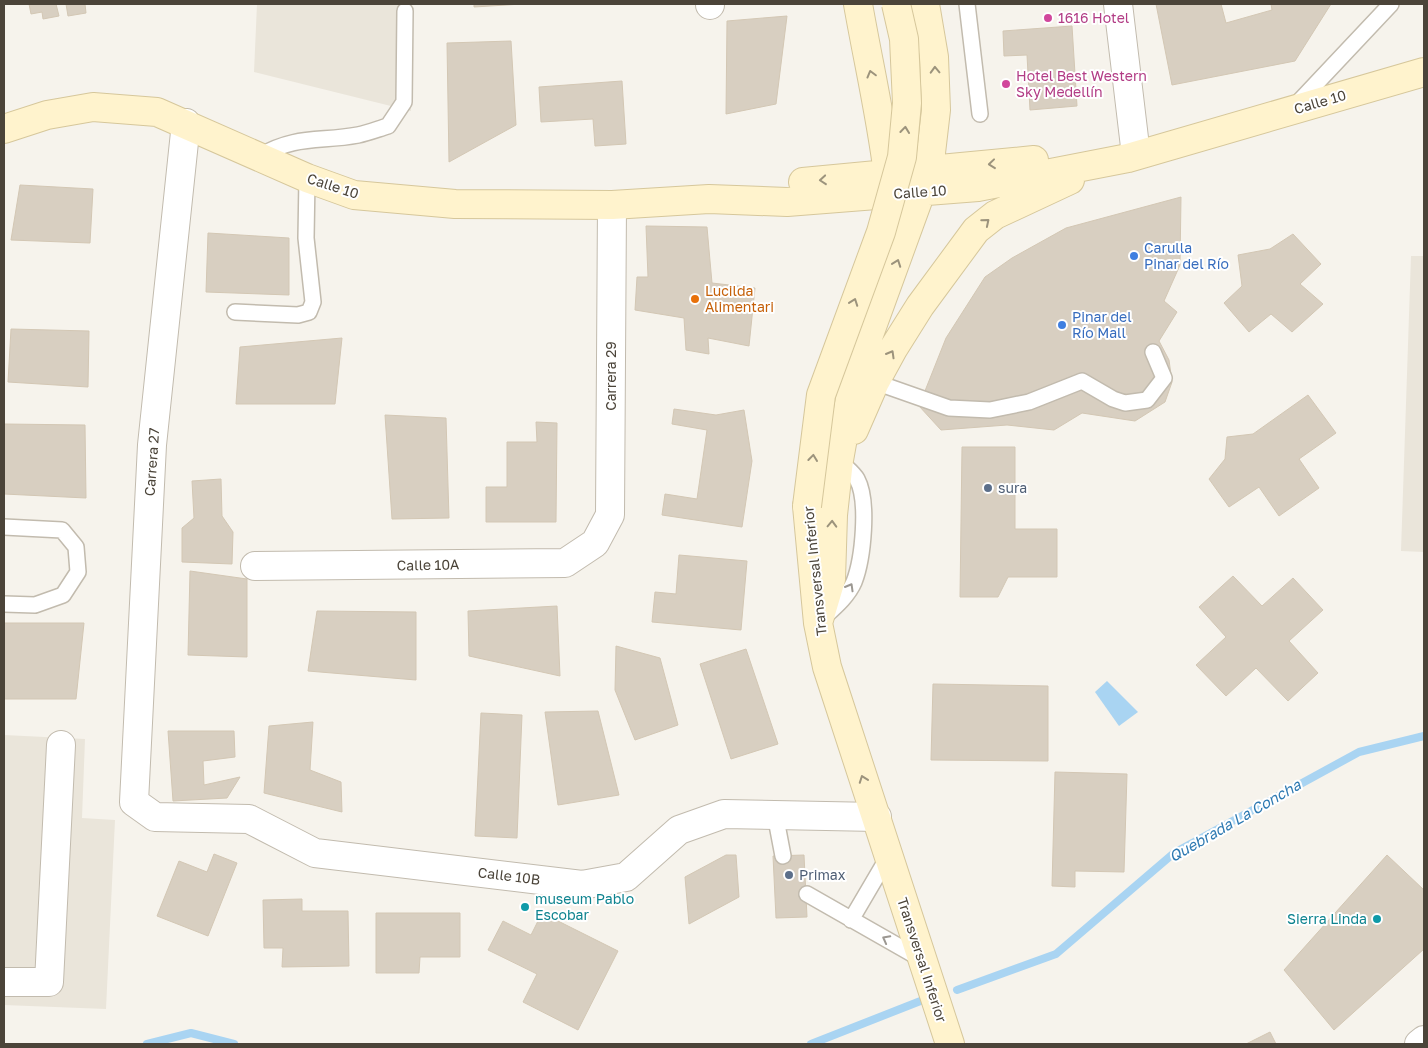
<svg xmlns="http://www.w3.org/2000/svg" width="1428" height="1048" font-family="'Golos Text',sans-serif">
<style>
.residential{fill:#eae5da}
.water{fill:#a9d4f2}
.lines{fill:none;stroke-linecap:round;stroke-linejoin:round}
.stream{stroke:#a9d4f2;stroke-width:8}
.building{fill:#d8cfc1;stroke:#d3c7b4}
.lane-casing{stroke:#c2bbae;stroke-width:18}
.street-casing{stroke:#c2bbae;stroke-width:30}
.secondary-casing{stroke:#d6c79b;stroke-width:30}
.lane{stroke:#fff;stroke-width:15}
.street{stroke:#fff;stroke-width:28}
.secondary{stroke:#fff3cd;stroke-width:28}
.secondary-bridge-casing{stroke:#d6c79b;stroke-width:30;stroke-linecap:butt}
.secondary-bridge{stroke:#fff3cd;stroke-width:28}
.oneway{stroke:#9c937c}
.oneway2{stroke:#9c9892}
.hotel-dot{fill:#d1479c;stroke:#fff;stroke-width:2}
.shop-dot{fill:#3f7fe0;stroke:#fff;stroke-width:2}
.food-dot{fill:#e8710a;stroke:#fff;stroke-width:2}
.service-dot{fill:#5c6f8a;stroke:#fff;stroke-width:2}
.culture-dot{fill:#0f9aa8;stroke:#fff;stroke-width:2}
.labels{text-anchor:middle;stroke-width:4;stroke-linejoin:round;paint-order:stroke}
.hotel-label{font-size:14px;fill:#b23c85;stroke:#fff;text-anchor:start}
.street-label{font-size:14px;fill:#4b4439;stroke:#fff}
.shop-label{font-size:14px;fill:#366cbe;stroke:#fff;text-anchor:start}
.food-label{font-size:14px;fill:#c56008;stroke:#fff;text-anchor:start}
.service-label{font-size:14px;fill:#4e5e75;stroke:#fff;text-anchor:start}
.culture-label{font-size:14px;fill:#0d838f;stroke:#fff;text-anchor:start}
.water-label{font-size:15px;font-style:italic;fill:#2e7ab2;stroke:#fff}
</style>
<rect width="100%" height="100%" fill="#f6f3ec"/>
<path class="residential" d="M257,4h150l4,107 -157,-39z
M1411,256h13v296l-23,-1z
M4,735l81,4 -3,79 33,2 -9,189 -102,-4z"/>
<path class="water" d="M1107,681l31,31 -19,14 -24,-34z"/>
<g class="lines">
<path class="stream" d="M957,990l99,-36 118,-101 185,-101 65,-16
M147,1044l44,-11 43,11
M811,1044l112,-44"/>
</g>
<path class="building" d="M29,4h27l3,12 -16,3 -1,-7 -11,2z
M66,4h19l1,9 -18,3z
M474,4h48l-48,3z
M1156,4h65l5,19 46,-13 -1,-6h60l-36,57 -123,24z
M787,16l-11,88 -50,10 1,-93z
M1072,26l5,80 -47,4 -3,-55 -23,1 -1,-25z
M511,41l5,84 -67,37 -2,-119z
M622,81l4,63 -31,2 -2,-27 -52,3 -2,-35z
M20,185l73,4 -3,54 -79,-3z
M1181,197l-1,68 -16,36 13,11 -18,29 10,19 3,22 -7,20 -30,19 -53,-8 -28,17 -47,-5 -66,5 -22,-24 27,-68 39,-61 27,-19 54,-30z
M646,226l61,1 5,56 43,5 -6,58 -41,-8 1,16 -23,-4 -2,-32 -49,-8 2,-33h11z
M208,233l81,5v57l-83,-3z
M1293,234l28,30 -21,20 23,20 -31,28 -21,-18 -22,18 -25,-29 18,-17 -4,-31 32,-6z
M11,329l78,2 -1,56 -80,-5z
M342,338l-7,66h-99l4,-57z
M1308,395l28,38 -37,26 20,29 -40,28 -20,-29 -30,20 -20,-28 16,-20 2,-22 26,-3z
M674,409l42,6 28,-5 8,51 -10,66 -80,-12 3,-21 32,5 10,-69 -35,-6z
M385,415l61,3 3,100 -57,1z
M536,422l21,1 -1,99h-70v-35h21v-45h30z
M4,424l81,1 1,73 -82,-4z
M962,447h53v82h42v48h-49l-10,20h-38z
M221,479l1,37 11,16 -1,32 -50,-2v-34l12,-10 -2,-37z
M679,555l68,6 -6,69 -89,-8 3,-30 21,2z
M190,571l57,8v78l-59,-2z
M1233,576l29,30 31,-28 30,32 -34,31 29,32 -30,28 -32,-33 -30,28 -30,-31 30,-28 -27,-30z
M557,606l3,70 -91,-20 -1,-45z
M317,611l99,1v68l-108,-9z
M4,623h80l-8,76h-72z
M616,646l44,12 18,67 -43,15 -20,-50z
M746,649l32,95 -47,15 -31,-95z
M933,684l115,2v75l-117,-1z
M598,711l21,84 -61,10 -13,-93z
M481,713l41,2 -5,123 -42,-2z
M313,722l-3,48 31,12 1,30 -78,-19 5,-67z
M168,731h66l1,26 -32,4 1,24 36,-8 -13,21 -54,3z
M1055,772l72,2 -3,98 -49,-1v16l-23,-1z
M214,854l23,9 -29,73 -51,-20 22,-55 28,11z
M726,855h10l3,42 -50,27 -4,-47z
M804,855l3,62 -31,1 -3,-62z
M1387,855l37,35v59l-90,81 -50,-60z
M302,899v12h46l1,55 -67,1 1,-19h-19l-1,-48z
M376,913h84v44h-40l-1,16h-43z
M542,913l76,38 -40,79 -55,-28 14,-28 -49,-24 15,-29 28,14z
M1270,1032l6,12h-30z"/>
<g class="lines">
<g class="lane-casing">
<path id="lane" d="M967,4l13,110
M1295,106l96,-102
M260,156c36,-21 60,-14 98,-21 10,-2 20,-6 30,-9l16,-24 1,-91
M235,312l63,3 11,-3 4,-10 -7,-64 1,-60
M875,382l74,26 41,2 39,-8 53,-21 31,18 12,4 22,-3 17,-22 -11,-26
M4,527l58,3 14,17 2,25 -15,23 -28,10 -31,-1
M824,617c11,-10 24,-21 30,-35 9,-23 15,-81 3,-103 -4,-7 -13,-13 -18,-19
M775,814l8,42
M807,894l114,65
M851,920l37,-63"/>
</g>
<g class="street-casing">
<path id="street" d="M710,4v1
M1118,4l18,151
M186,123l-34,322 -18,357 21,15 94,2 66,34 267,32 44,-8 53,-47 45,-16 153,3
M255,566l310,-3 30,-20 15,-28 2,-310
M4,982h45l12,-237
M1419,1044l5,-4"/>
</g>
<g class="secondary-casing">
<path id="secondary" d="M858,4c10,57 23,113 30,170
M4,129l43,-14 46,-8 64,5 150,66 47,17 101,9 157,1 97,-6 78,3 191,-15 150,-29 296,-86
M803,182l231,-22
M854,430l21,-48 18,-33 27,-43 56,-76 19,-15 75,-35
M807,506l11,117 9,44 123,377
M818,623l13,-44 2,-64 6,-55 15,-84 75,-206 7,-60 -2,-53 -9,-53"/>
</g>
<use href="#lane" class="lane"/>
<use href="#street" class="street"/>
<use href="#secondary" class="secondary"/>
<g class="secondary-bridge-casing">
<path id="secondary-bridge" d="M807,506l14,-111 60,-163 21,-75 5,-54 -3,-64 -8,-35"/>
</g>
<use href="#secondary-bridge" class="secondary-bridge"/>
</g>
<defs><path id="oneway-chevron" d="M-2-3.5L2.5 0L-2 3.5" fill="none" stroke-width="1.6" stroke-linecap="round" stroke-linejoin="round" transform="scale(1.25)"/></defs>
<g class="oneway">
<use href="#oneway-chevron" transform="translate(935 70) rotate(-92)"/>
<use href="#oneway-chevron" transform="translate(871 74) rotate(-105)"/>
<use href="#oneway-chevron" transform="translate(905 130) rotate(-84)"/>
<use href="#oneway-chevron" transform="translate(992 164) rotate(174)"/>
<use href="#oneway-chevron" transform="translate(823 180) rotate(175)"/>
<use href="#oneway-chevron" transform="translate(986 222) rotate(-40)"/>
<use href="#oneway-chevron" transform="translate(897 263) rotate(-70)"/>
<use href="#oneway-chevron" transform="translate(854 302) rotate(-70)"/>
<use href="#oneway-chevron" transform="translate(891 354) rotate(-60)"/>
<use href="#oneway-chevron" transform="translate(813 458) rotate(-83)"/>
<use href="#oneway-chevron" transform="translate(832 524) rotate(-88)"/>
<use href="#oneway-chevron" transform="translate(863 779) rotate(-110)"/>
</g>
<g class="oneway2">
<use href="#oneway-chevron" transform="translate(850 587) rotate(-60)"/>
<use href="#oneway-chevron" transform="translate(886 939) rotate(-152)"/>
</g>
<g class="hotel-dot">
<circle cx="1048" cy="18" r="5"/>
<circle cx="1006" cy="84" r="5"/>
</g>
<g class="shop-dot">
<circle cx="1134" cy="256" r="5"/>
<circle cx="1062" cy="325" r="5"/>
</g>
<circle class="food-dot" cx="695" cy="299" r="5"/>
<g class="service-dot">
<circle cx="988" cy="488" r="5"/>
<circle cx="789" cy="875" r="5"/>
</g>
<g class="culture-dot">
<circle cx="525" cy="907" r="5"/>
<circle cx="1377" cy="919" r="5"/>
</g>
<g class="labels">
<g class="hotel-label">
<text x="1058" y="23">1616 Hotel</text>
<text x="1016" y="81">Hotel Best Western<tspan x="1016" dy="16">Sky Medellín</tspan></text>
</g>
<g class="street-label">
<text transform="translate(1320 102) rotate(-16)" y="5">Calle 10</text>
<text transform="translate(333 186) rotate(18)" y="5">Calle 10</text>
<text transform="translate(920 192) rotate(-4)" y="5">Calle 10</text>
<text transform="translate(611 376) rotate(-90)" y="5">Carrera 29</text>
<text transform="translate(152 462) rotate(-86)" y="5">Carrera 27</text>
<text transform="translate(428 565) rotate(-1)" y="5">Calle 10A</text>
<text transform="translate(815 571) rotate(-96)" y="5">Transversal Inferior</text>
<text transform="translate(509 876) rotate(7)" y="5">Calle 10B</text>
<text transform="translate(922 960) rotate(72)" y="5">Transversal Inferior</text>
</g>
<g class="shop-label">
<text x="1144" y="253">Carulla<tspan x="1144" dy="16">Pinar del Río</tspan></text>
<text x="1072" y="322">Pinar del<tspan x="1072" dy="16">Río Mall</tspan></text>
</g>
<g class="food-label">
<text x="705" y="296">Lucilda<tspan x="705" dy="16">Alimentari</tspan></text>
</g>
<g class="service-label">
<text x="998" y="493">sura</text>
<text x="799" y="880">Primax</text>
</g>
<g class="culture-label">
<text x="535" y="904">museum Pablo<tspan x="535" dy="16">Escobar</tspan></text>
<text x="1367" y="924" text-anchor="end">Sierra Linda</text>
</g>
<g class="water-label">
<text transform="translate(1235 821) rotate(-30)" y="5">Quebrada La Concha</text>
</g>
</g>
<rect width="1428" height="1048" fill="none" stroke="#4b4439" stroke-width="10"/>
</svg>
